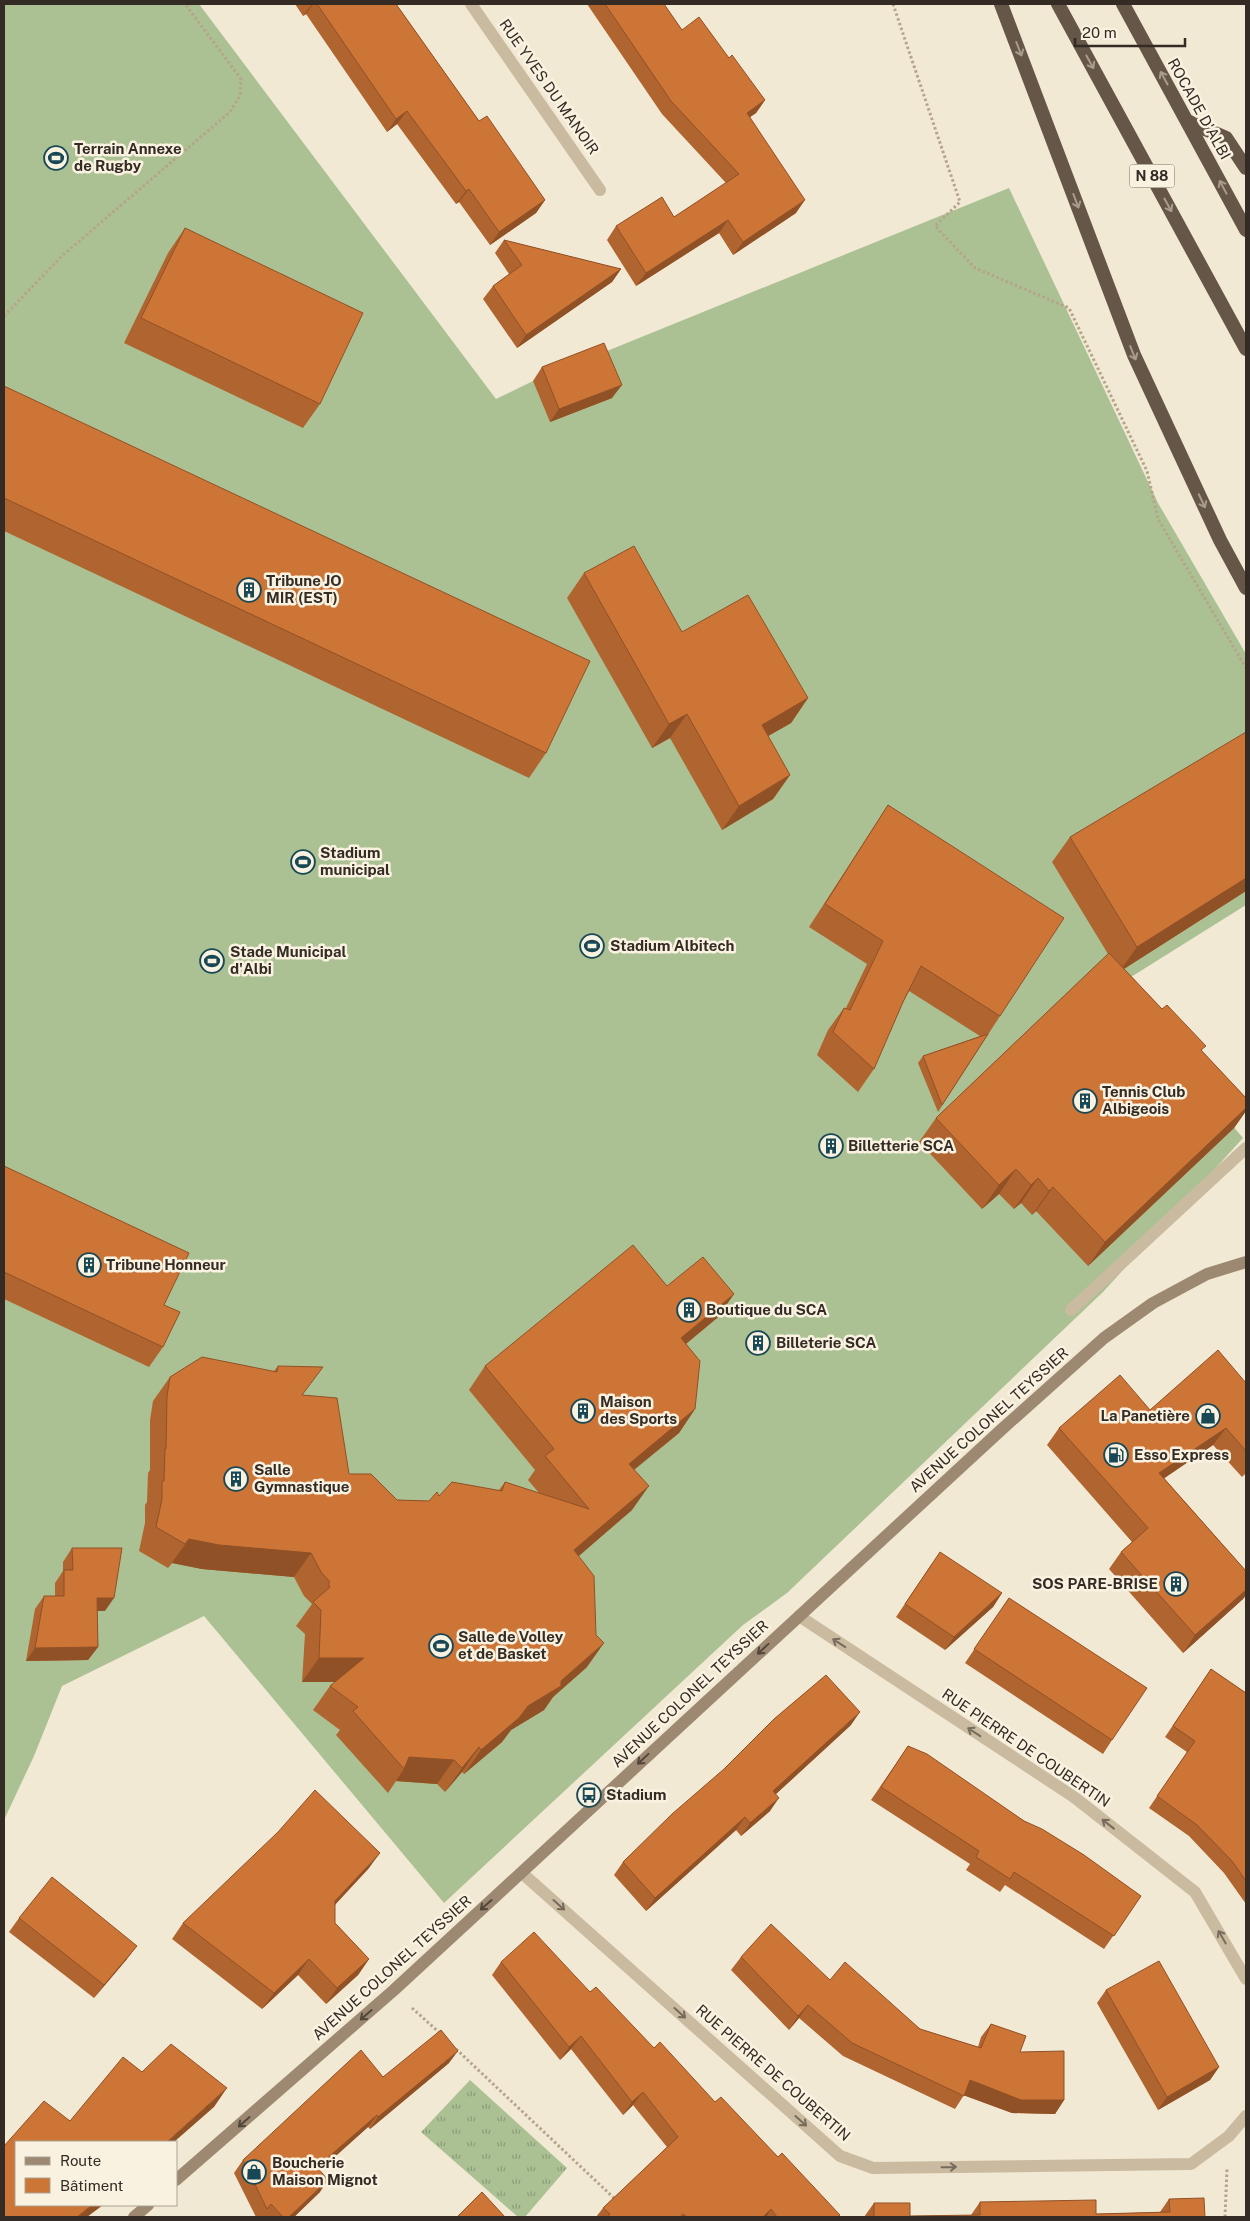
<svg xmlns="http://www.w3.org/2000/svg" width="1250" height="2221" font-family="'Public Sans',sans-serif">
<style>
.grass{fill:url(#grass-tufts)}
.pitch{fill:#abc194}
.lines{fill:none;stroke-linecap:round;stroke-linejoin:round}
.path{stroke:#b6a48a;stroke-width:3;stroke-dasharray:2.5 2.5;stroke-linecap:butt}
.service{stroke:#cabaa0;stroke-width:12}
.minor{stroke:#cabaa0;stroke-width:12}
.secondary{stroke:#9d8972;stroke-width:12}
.trunk{stroke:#665647;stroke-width:14}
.wall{fill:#b0642f}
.shaded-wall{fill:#905126}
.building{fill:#cd7437;stroke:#905126}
.oneway{stroke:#a99c8c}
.oneway2{stroke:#776b5c}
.oneway3{stroke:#53473b}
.labels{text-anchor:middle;stroke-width:5;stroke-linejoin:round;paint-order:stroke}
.shield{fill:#faf2e0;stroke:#6f675c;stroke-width:1}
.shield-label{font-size:14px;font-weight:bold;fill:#332b24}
.street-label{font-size:15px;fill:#332b24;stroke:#faf2e0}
.poi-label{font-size:15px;font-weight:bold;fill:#332b24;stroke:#faf2e0;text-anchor:start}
</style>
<defs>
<pattern id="grass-tufts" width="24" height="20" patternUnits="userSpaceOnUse" patternTransform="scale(1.25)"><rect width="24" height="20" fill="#abc194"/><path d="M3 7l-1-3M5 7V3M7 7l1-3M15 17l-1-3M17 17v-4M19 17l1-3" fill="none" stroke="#8c9d79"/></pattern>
</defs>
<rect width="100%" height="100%" fill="#f2e9d4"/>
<path class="grass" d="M470,2080l97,88 -42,49h-7l-97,-85z"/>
<path class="pitch" d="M4,4h195l297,395 37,-18 476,-193 149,315 88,151v251l-131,82 128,151 -140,154 -316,301 -44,32 -299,278 -240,-287 -142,70 -28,70 -30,64z"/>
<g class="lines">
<path class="path" d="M893,4l67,198 -25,24 40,42 94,40 78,163 11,48 88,149
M4,316l59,-61 167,-143 10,-16 1,-17 -56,-75
M412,2008l29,26
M456,2049l159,150
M1225,2217l2,-48"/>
<path class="service" d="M1071,1310l175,-162"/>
<path class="minor" d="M471,4l129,186
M799,1616l275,181 121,95 51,87
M522,1873l318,283 33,12 318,-4 38,-28 17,-20"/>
<path class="secondary" d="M176,2180l218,-190 607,-560 103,-92 49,-35 54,-29 39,-12
M134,2217l14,-12"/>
<path class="trunk" d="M1001,4l133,351 86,185 26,48
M1058,4l188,345
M1123,4l123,226
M1187,121l39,17 20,30"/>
</g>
<path class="wall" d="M295,4h101l83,117 66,79 -9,13 -46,32 -31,-43 -3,2 -59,-80 -10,8 -81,-118 -3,2z
M587,4h77l18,26 47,28 36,42 -9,13 -6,4 46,96 -63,42 -14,-22 -83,53 -29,-46 9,-14 58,-9 52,-34 -64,-69z
M185,228l135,176 -17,24 -179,-85 44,-90z
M504,240l117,29 -9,13 -95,66 -34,-49 10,-13 16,-12 -14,-21z
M542,367l70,31 -62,24 -17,-41z
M4,386l542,367 -17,25 -525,-247z
M584,573l98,59 126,66 -17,25 -23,13 22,39 -17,24 -51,31 -52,-92 -18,10 -85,-150z
M888,805l112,211 -62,96 -20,-49 5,-7 57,-20 -71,-45 -6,11 -29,67 -16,23 -41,-37 11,-25 16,-22h2l21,-44 -58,-37 64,-99z
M1070,837l176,54 -122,78 122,129v13l-12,17 -146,138 -52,-55 -4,4 -11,-12 -7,6 -15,-15 -17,15 -63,-67 17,-24 172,-164 -56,-92z
M4,1166l160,139 -1,42 -14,20 -145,-68z
M667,1286l67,8 -17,24 -31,26 9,65 -16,24 -45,36 -2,41 -54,46 9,111 -34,30 -9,13 -33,20 -9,12 -38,32 -2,-2 -17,20 -8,-8 -41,-3 -8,12 -52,-58 4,-5 -27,-20 17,-24 5,-4h-33l3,-48 -9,-8 16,-22 -8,-8 -10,-19 -92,-8 -30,-6 -4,5 -29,-17 6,-28v-18l2,-3 1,-29 2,-3v-50l3,-19 17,-24 104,-6 4,-5 25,29 46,79 48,26 32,1 10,-5 60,-6 6,-8 34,11 -11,-13 7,-10 -66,-80 16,-24z
M1246,1383v90l-4,4 -29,-32 -49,33 82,93v24l-3,4 -60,54 -74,-84 12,-17 11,-10 -85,-97 12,-17 91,-18z
M72,1548l33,63h-8l1,36 -10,13 -62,1 9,-52 9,-13h11v-13l8,-12v-9z
M931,1565l71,28 -9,14 -48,43 -49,-33z
M1009,1598l103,142 -9,14 -138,-91z
M1211,1669l35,24v211l-22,-31 -35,-37 -40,-28 38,-56 -22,-15z
M851,1725l-75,69 -6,17 -29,25 -5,-6 -90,81 -32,-36 9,-13z
M908,1746l233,150 -37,53 -99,-64 -5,7 -34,-22 4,-6 -99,-64z
M369,1868l-34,37v18l34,36 -11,16 -32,29 -28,-29 -36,34 -90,-70 11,-16z
M19,1918l108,41 -33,39 -85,-66z
M741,1957l89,23 90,49 58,18 3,-10 10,-13 29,28 44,48 -9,14 -43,-1 -48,-18 -9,14 -112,-53 -44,-38 -10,12 -58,-60z
M501,1962l89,30 188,165 60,60h-242l7,-9 64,-61 -34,-42 -10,10 -52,-66 -11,11 -68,-85z
M1106,1990l113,77 -9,13 -52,30 -61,-107z
M449,2063l-79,66 -2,-2 -48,43v22l-26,25h-31l-1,-1 -1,1h-5l-22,-44 9,-13 140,-83z
M1169,2199l36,18h-341l10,-14 36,13 61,-1 9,-13 116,12 64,-2z"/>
<path class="shaded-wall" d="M312,4h1l-7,10 -3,2z
M765,100l-9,13 -19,13 10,-13z
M407,111l-10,13 -10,8 9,-13z
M469,189l-10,13 -3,2 10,-13z
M545,200l-9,13 -46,32 9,-13z
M805,200l-9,13 -63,42 10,-13z
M728,220l-9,13 -83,53 10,-13z
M621,269l-9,13 -95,66 9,-13z
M622,385l-10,13 -62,24 9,-13z
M808,698l-17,25 -46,26 17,-24z
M687,714l-17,24 -18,10 17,-24z
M790,775l-17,24 -51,31 17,-24z
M1246,878v13l-127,81 18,-25z
M1246,1108v3l-12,17 -146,138 17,-24z
M1016,1169l-17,25 -17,15 17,-24z
M1038,1178l-17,25 -7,6 17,-24z
M1053,1187l-17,24 -4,4 17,-24z
M734,1294l-17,24 -53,44 17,-24z
M695,1409l-16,24 -67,55 17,-24z
M1226,1428l-13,17 -66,45 12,-17z
M649,1486l-17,24 -75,65 17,-25z
M189,1539l122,14 -17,24 -92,-8 -30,-6 -4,5z
M1246,1590v5l-3,4 -60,54 12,-18z
M1002,1593l-9,14 -48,43 9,-13z
M97,1598h17l-9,13h-17z
M604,1643l-17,24 -34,30 -9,13 -33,20 -9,12 -38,32 17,-24 47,-44 33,-25z
M98,1647l-10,13 -62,1 9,-13z
M319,1658h45l-17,24h-45z
M860,1712l-9,13 -87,80 9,-14z
M479,1747l-17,25 -17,20 17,-24z
M409,1757l45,3 -17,24 -41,-3 8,-12z
M779,1798l-9,13 -29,25 9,-13z
M745,1817l-9,13 -90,81 9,-13z
M380,1853l-11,15 -45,48 11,-15z
M137,1946l-10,13 -33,39 10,-13z
M309,1959l-11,16 -36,34 12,-16z
M369,1959l-11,16 -32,29 11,-16z
M808,2005l-9,13 -10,12 9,-14z
M581,2036l-10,13 -11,11 9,-13z
M458,2051l-9,12 -79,66 8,-12z
M1219,2067l-9,13 -52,30 9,-13z
M970,2080l94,20 -9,14 -43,-1 -52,-19z
M227,2088l-13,19 -40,35h-7z
M643,2092l-10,13 -10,10 9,-13z
M377,2115l-9,12 -59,53 8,-13z
M328,2180l-8,12 -26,25h-5z
M92,2205h11l-16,12h-10z
M771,2209l-5,8h-3z"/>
<path class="building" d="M317,4h79l83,117 8,-5 58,84 -46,32 -30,-43 -3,2 -59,-80 -11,8z
M605,4h59l18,26 17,-13 30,41 3,-3 33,45 -18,13 58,87 -62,42 -15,-22 -82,53 -30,-47 46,-29 12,20 65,-43 -68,-73z
M185,228l178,85 -43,91 -179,-86z
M504,240l117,29 -95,66 -33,-49 29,-21z
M604,343l18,42 -63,24 -17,-42z
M4,386l586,275 -44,92 -542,-255z
M634,546l48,86 66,-37 60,103 -46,27 28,50 -51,31 -52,-92 -18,10 -85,-151z
M1246,732v146l-109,69 -67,-110z
M888,805l176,113 -64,98 -79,-50 -18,36 -29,67 -41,-37 11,-24 6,2 33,-69 -58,-37z
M1109,953l53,56 5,-4 39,41 -5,4 45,48v10l-141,134 -52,-55 -4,4 -11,-13 -7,7 -15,-16 -17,16 -63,-67z
M988,1034l-46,71 -19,-49z
M4,1166l185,87 -25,52 16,7 -17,35 -159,-75z
M633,1245l34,41 36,-29 31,37 -53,44 19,23 -5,48 -66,55 20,22 -75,64 20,26 2,59 8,8 -43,38v5l-33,20 -9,12 -38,32 -2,-3 -17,21 -8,-8 -45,-3 -5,12 -51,-58 5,-4 -28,-21 34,-28h-45l2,-48 -8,-8 17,-15 -2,-3 2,-2 -9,-10 -10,-19 -92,-8 -30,-6 -4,5 -29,-17 6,-28v-18h2l1,-32h1l1,-53 3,-19 32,-20 75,15 1,-6 45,1 -21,28 35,3 12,76h22l26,26 32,1 8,-9 2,4 13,-14 50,9 3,-9 84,27 -44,-53 9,-7 -69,-83z
M1218,1350l28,33v68l-20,-23 -67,45 87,98v19l-51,45 -74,-83 27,-24 -89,-100 61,-53 30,35z
M72,1548h50l-8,50h-17l1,49 -63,1 9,-52h20v-26h9z
M940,1552l62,41 -48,44 -49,-33z
M1009,1598l138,90 -35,52 -138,-91z
M1211,1669l35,24v188l-14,-20 -35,-36 -40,-29 38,-55 -22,-15z
M826,1675l34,37 -87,79 6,7 -29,25 -5,-6 -90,81 -32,-36 49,-48 52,-45 50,-50z
M908,1746l19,8 97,67 18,8 42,26 57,41 -27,40 -100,-64 -4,7 -34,-22 3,-6 -98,-64z
M315,1790l65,63 -45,48v22l34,36 -32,29 -28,-29 -35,34 -91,-70 95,-91z
M52,1877l85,69 -33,39 -85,-67z
M771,1924l59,56 15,-18 75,67 61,19 10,-24 35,12 -6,16 44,-1v49h-43l-51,-20 -6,16 -112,-53 -44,-38 -10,11 -57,-59z
M534,1932l56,60 6,-5 58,61 6,-6 55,60 6,-5 57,60 4,-4 58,62 -3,2h-60l-6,-8 -8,8h-76l-4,-3 -3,3h-73l3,-3 -7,-6 75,-71 -35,-45 -11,10 -51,-66 -12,11 -68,-85z
M1159,1961l60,106 -52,30 -61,-107z
M441,2030l17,21 -80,66 -1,-2 -60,52 11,13 -39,37h-6l-12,-13 -4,5 -24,-49 118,-110 22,27z
M171,2044l56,44 -60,54h-151v63h76l-15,12h-73v-71l40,-45 26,20 53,-64 19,15z
M482,2192l23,25h-48z
M1204,2198l1,19h-331v-14h36v13l70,-1v-13l116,-2v14l38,-1 36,-1 -1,-13z"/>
<defs><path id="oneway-shaft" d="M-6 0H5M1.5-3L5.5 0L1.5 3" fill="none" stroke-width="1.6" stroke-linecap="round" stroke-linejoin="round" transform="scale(1.25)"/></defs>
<g class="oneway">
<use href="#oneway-shaft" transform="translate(1019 49) rotate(69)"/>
<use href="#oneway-shaft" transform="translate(1090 62) rotate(61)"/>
<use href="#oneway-shaft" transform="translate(1164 78) rotate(-119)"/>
<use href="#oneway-shaft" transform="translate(1223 187) rotate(-118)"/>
<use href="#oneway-shaft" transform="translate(1076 201) rotate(69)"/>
<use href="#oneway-shaft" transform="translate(1168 205) rotate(61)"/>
<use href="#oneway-shaft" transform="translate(1133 353) rotate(68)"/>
<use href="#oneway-shaft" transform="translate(1202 501) rotate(65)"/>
</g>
<g class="oneway2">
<use href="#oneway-shaft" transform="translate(839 1643) rotate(-147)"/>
<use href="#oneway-shaft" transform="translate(974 1732) rotate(-147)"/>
<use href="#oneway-shaft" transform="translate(1108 1824) rotate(-142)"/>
<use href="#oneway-shaft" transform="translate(559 1905) rotate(42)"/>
<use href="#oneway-shaft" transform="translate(1222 1937) rotate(-120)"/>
<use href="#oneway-shaft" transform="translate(680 2013) rotate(42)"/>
<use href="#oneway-shaft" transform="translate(801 2121) rotate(42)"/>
<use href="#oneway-shaft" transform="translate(949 2167) rotate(-1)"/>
</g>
<g class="oneway3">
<use href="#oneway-shaft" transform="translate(763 1649) rotate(137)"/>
<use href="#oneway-shaft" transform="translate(643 1759) rotate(137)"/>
<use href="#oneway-shaft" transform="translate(486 1905) rotate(139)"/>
<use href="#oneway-shaft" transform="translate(366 2015) rotate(139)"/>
<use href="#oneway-shaft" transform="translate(244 2122) rotate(139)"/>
</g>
<defs>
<g id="stadium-ring" transform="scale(1.25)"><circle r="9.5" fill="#faf2e0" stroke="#184856" stroke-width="1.5"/><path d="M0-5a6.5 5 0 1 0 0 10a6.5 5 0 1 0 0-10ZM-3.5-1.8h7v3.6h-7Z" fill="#184856"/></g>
<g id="building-ring" transform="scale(1.25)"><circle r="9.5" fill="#faf2e0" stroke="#184856" stroke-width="1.5"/><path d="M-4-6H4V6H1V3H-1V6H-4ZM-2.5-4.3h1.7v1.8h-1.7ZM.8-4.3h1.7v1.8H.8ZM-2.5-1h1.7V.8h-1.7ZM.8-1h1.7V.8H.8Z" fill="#184856"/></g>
<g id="shop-ring" transform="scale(1.25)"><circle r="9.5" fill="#faf2e0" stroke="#184856" stroke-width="1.5"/><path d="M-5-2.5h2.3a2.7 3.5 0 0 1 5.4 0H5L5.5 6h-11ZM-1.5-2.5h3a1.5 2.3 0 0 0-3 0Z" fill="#184856"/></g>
<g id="fuel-ring" transform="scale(1.25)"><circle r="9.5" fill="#faf2e0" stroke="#184856" stroke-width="1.5"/><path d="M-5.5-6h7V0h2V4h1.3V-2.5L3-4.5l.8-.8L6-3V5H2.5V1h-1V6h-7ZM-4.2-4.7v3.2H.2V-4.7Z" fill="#184856"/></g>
<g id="bus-ring" transform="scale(1.25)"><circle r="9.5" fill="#faf2e0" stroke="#184856" stroke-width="1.5"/><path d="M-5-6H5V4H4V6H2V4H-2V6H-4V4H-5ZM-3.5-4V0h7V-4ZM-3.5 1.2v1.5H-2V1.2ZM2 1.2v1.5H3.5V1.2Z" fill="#184856"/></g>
</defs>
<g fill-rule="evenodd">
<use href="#stadium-ring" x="56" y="158"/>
<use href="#building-ring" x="249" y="590"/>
<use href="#stadium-ring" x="303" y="862"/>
<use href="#stadium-ring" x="592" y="946"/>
<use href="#stadium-ring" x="212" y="961"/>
<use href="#building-ring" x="1085" y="1101"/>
<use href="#building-ring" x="831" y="1146"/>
<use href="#building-ring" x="89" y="1265"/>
<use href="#building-ring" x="689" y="1310"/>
<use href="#building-ring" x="758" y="1343"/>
<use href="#building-ring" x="583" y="1411"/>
<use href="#shop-ring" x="1208" y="1416"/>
<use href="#fuel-ring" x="1116" y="1455"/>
<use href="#building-ring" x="236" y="1479"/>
<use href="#building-ring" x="1176" y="1584"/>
<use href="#stadium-ring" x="441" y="1646"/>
<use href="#bus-ring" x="589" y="1795"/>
<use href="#shop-ring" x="254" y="2172"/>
</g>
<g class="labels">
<rect class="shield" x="1129.5" y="164.5" width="45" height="23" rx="4"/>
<g class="shield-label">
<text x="1152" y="181">N 88</text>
</g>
<g class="street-label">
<text transform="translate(549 87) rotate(55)" y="5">RUE YVES DU MANOIR</text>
<text transform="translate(1199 109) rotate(61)" y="5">ROCADE D'ALBI</text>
<text transform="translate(989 1420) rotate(-42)" y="5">AVENUE COLONEL TEYSSIER</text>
<text transform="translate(690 1694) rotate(-43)" y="5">AVENUE COLONEL TEYSSIER</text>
<text transform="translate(1026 1748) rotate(34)" y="5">RUE PIERRE DE COUBERTIN</text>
<text transform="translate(392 1968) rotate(-42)" y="5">AVENUE COLONEL TEYSSIER</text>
<text transform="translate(773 2073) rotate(41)" y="5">RUE PIERRE DE COUBERTIN</text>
</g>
<g class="poi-label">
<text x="74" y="154">Terrain Annexe<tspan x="74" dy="17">de Rugby</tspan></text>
<text x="266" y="586">Tribune JO<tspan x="266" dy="17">MIR (EST)</tspan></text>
<text x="320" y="858">Stadium<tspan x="320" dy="17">municipal</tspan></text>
<text x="610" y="951">Stadium Albitech</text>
<text x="230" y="957">Stade Municipal<tspan x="230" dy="17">d'Albi</tspan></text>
<text x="1102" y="1097">Tennis Club<tspan x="1102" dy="17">Albigeois</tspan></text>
<text x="848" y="1151">Billetterie SCA</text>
<text x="106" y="1270">Tribune Honneur</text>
<text x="706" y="1315">Boutique du SCA</text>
<text x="776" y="1348">Billeterie SCA</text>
<text x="600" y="1407">Maison<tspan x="600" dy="17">des Sports</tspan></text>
<text x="1190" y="1421" text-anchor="end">La Panetière</text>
<text x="1134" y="1460">Esso Express</text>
<text x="254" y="1475">Salle<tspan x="254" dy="17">Gymnastique</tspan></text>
<text x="1158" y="1589" text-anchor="end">SOS PARE-BRISE</text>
<text x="458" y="1642">Salle de Volley<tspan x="458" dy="17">et de Basket</tspan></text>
<text x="606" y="1800">Stadium</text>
<text x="272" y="2168">Boucherie<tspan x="272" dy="17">Maison Mignot</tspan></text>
</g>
</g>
<rect width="1250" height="2221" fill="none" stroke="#332b24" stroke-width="10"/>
<rect x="15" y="2141" width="162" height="65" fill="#faf2e0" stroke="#aaa295"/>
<rect x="25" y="2157" width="25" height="8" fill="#9d8972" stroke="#aaa295"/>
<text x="60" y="2166" font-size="15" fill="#332b24">Route</text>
<rect x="25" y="2178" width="25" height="15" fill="#cd7437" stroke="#aaa295"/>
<text x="60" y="2191" font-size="15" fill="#332b24">Bâtiment</text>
<path d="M1075 38v8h110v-8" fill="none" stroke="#332b24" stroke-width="2.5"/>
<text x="1082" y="38" font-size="15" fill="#332b24" stroke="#faf2e0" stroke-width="4" paint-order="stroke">20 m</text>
</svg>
